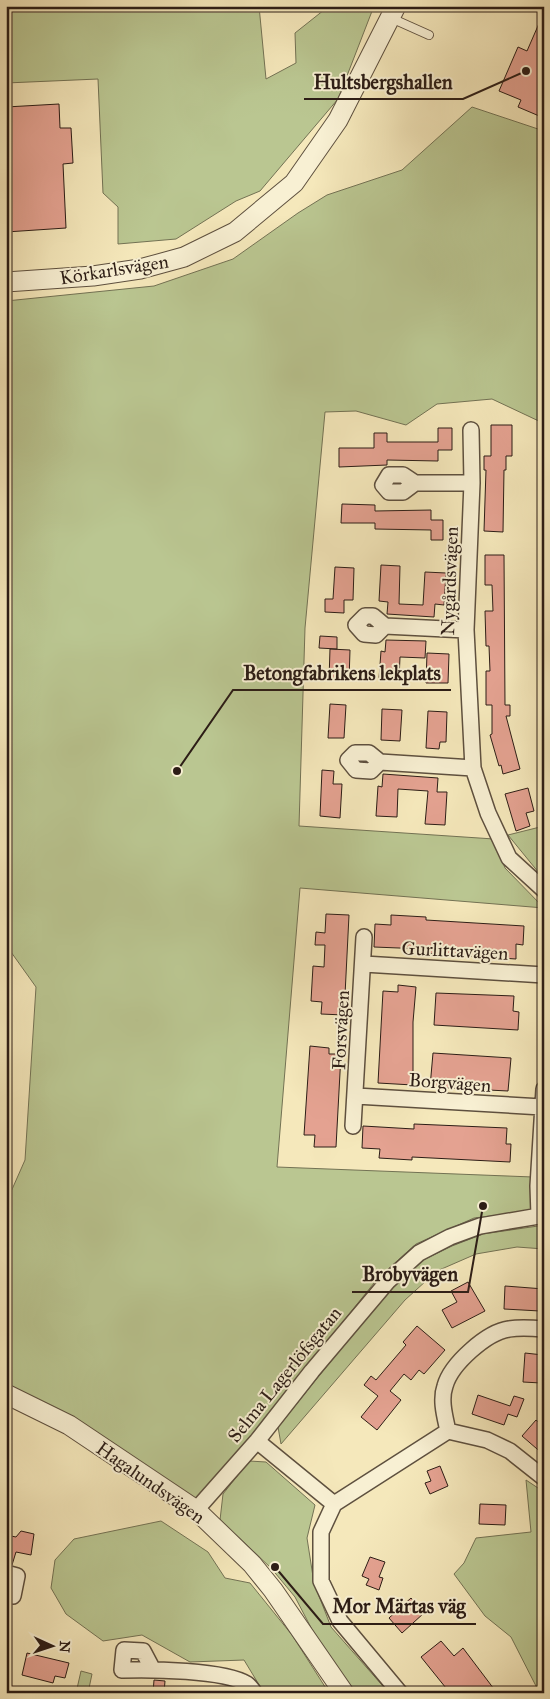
<svg xmlns="http://www.w3.org/2000/svg" width="550" height="1699" font-family="'IM FELL Great Primer',serif">
<style>
.green{fill:#bac691;stroke:#737254}
.building{fill:#e4a291;stroke:#2c1d16}
.lines{fill:none;stroke-linecap:round;stroke-linejoin:round}
.service-casing{stroke:#5e503f;stroke-width:10}
.minor-casing{stroke:#5e503f;stroke-width:18}
.tertiary-casing{stroke:#5e503f;stroke-width:21}
.service{stroke:#f8f0d3;stroke-width:8}
.minor{stroke:#f8f0d3;stroke-width:15}
.tertiary{stroke:#f8f0d3;stroke-width:19}
.labels{text-anchor:middle;stroke-width:4;stroke-linejoin:round;paint-order:stroke}
.street-label{font-size:19px;fill:#2c1d16;stroke:#f8f0d3}
.leader{fill:none;stroke:#2c1d16;stroke-width:2}
.callout-dot{fill:#2c1d16;stroke:#f8f0d3;stroke-width:2}
.callout-label{font-size:20px;text-anchor:middle;font-weight:bold;fill:#2c1d16;stroke:#f8f0d3;stroke-width:4;stroke-linejoin:round;paint-order:stroke}
</style>
<rect width="100%" height="100%" fill="#f5e8bb"/>
<filter id="stains"><feTurbulence type="fractalNoise" baseFrequency=".004" numOctaves="4"/><feColorMatrix values="0 0 0 0 .2 0 0 0 0 .09 0 0 0 0 .02 0 0 0 .5 -.17"/></filter>
<radialGradient id="worn" r=".72"><stop offset=".6" stop-color="#630" stop-opacity="0"/><stop offset="1" stop-color="#630" stop-opacity=".3"/></radialGradient>
<path class="green" d="M6,6h253l7,73 30,-16 -1,-30 34,-27h45l-36,93 -78,92 -24,10 -60,38 -58,5v-37l-15,-14 -5,-114 -92,4z
M472,107l72,24v432l-2,-1 1,-139 -51,-24 -55,5 -31,21 -50,-14 -31,1 -20,216 -6,198 195,13 11,29 39,40 -244,-20 -23,279 256,10 -1,34 -58,7 -58,26 -38,34 -148,185 -35,38 -123,-83 -66,-33v-182l19,-43 11,-173 -30,-42v-644l148,-15 79,-27 65,-46 29,-18 75,-25z
M544,826v48l-5,-1 -31,-38z
M538,1226l6,1v22l-27,-2 -41,7 -39,17 -32,29 -124,144 -3,-17 114,-142 31,-25 29,-14 31,-12z
M249,1461l17,1 49,43 -8,33 7,45 17,44 58,66h-34l-38,-54 -22,-42 -24,-29 -51,-48 3,-26z
M526,1480l18,12v201h-4l-2,-3 -27,-53 -26,-21 -31,-42 10,-11 12,-25 55,-6z
M161,1521l47,31 17,26 25,5 42,52 37,58h-65l-20,-33 -54,2 -48,-27 -39,6 -37,-27 -15,-26 4,-28 19,-21z
M81,1671l11,3 -4,19h-12z"/>
<path class="building" d="M544,12v106l-26,-11 3,-7 -22,-9 19,-44 9,4z
M59,104l1,24h11l2,35 -10,1 3,64 -60,4v-125z
M491,425h21v31h-6v14h-2l-1,62 -19,-1 2,-61h-2v-14h7z
M438,428h14v22h-14v11l-51,-1v5l-48,2v-19h35v-15h13v9h51z
M342,504l33,1v6l56,-1v10h12v20h-12v-10l-56,-1v-6h-34z
M485,555h19l1,150h5v11h-4l14,53 -17,5 -2,-9 -2,1 -9,-31 2,-1v-29h-6v-34h4l-1,-25h-3l-1,-35h8l-1,-26h-7z
M381,565l19,1 -1,38 24,1 2,-33 21,1 -2,32 -9,-1 -1,13 -47,-3 1,-12 -9,-1z
M335,567l19,1 -1,32h-9v13l-19,-1v-13h8z
M320,636l17,1v12l-18,-1z
M386,640l40,1 -1,17 -25,-1 -1,23 -20,-1 2,-28 4,1z
M330,649l20,1 -1,31 -20,-1z
M427,653l22,1 -1,29h-22z
M330,704l16,1 -2,33h-16z
M382,709l20,1 -2,31 -19,-1z
M428,711l19,1 -1,30h-6l-1,7 -13,-1z
M322,770l12,1 -1,13h9l-2,34 -20,-2z
M383,774l55,4 -1,14h10l-2,33 -20,-1 3,-33 -30,-2 -1,28 -21,-1 2,-30 4,1z
M528,788l6,23 -8,2 4,13 -14,5 -11,-37z
M326,914l23,1 -5,100 -23,-1 1,-12 -11,-1 2,-35 11,1 1,-22h-10l1,-13 9,1z
M391,915l35,2v3l98,6 -1,19 -7,-1v15l-92,-6v-4l-50,-2 1,-23 16,1z
M398,985l18,2 -3,35v63l-35,-2 5,-92 15,1z
M436,993l78,3 -1,15 6,1 -1,18 -84,-5z
M310,1046l19,2v6h12l-5,93h-22l1,-12h-11z
M433,1053l78,5 -3,33 -78,-4z
M414,1124l93,4 -1,16h5l-1,18 -98,-5v3l-33,-2 1,-9 -18,-1 1,-22 51,3z
M468,1282l17,29 -33,17 -10,-18 15,-8 -6,-11z
M505,1286l39,3v12l-3,-1 -1,11 -36,-2z
M417,1326l28,24 -21,24 -5,-4 -8,10 -7,-6 -14,17 11,9 -24,30 -16,-13 17,-21 -14,-11 7,-9 5,4 30,-35 -3,-3z
M525,1353l18,2 -2,28 -18,-1z
M478,1395l32,11 4,-10 10,3 -7,18 -9,-3 -4,11 -32,-11z
M536,1420l8,7v28l-22,-19z
M440,1466l8,20 -18,8 -5,-11 6,-2 -4,-10z
M480,1504l26,1 -1,20 -26,-1z
M21,1531l13,3 -3,21 -15,-3 -4,13 -6,-1v-29l10,2z
M370,1557l15,5 -6,15 4,1 -4,12 -13,-5 3,-6 -7,-3z
M411,1598l13,15 -22,20 -13,-15z
M441,1641l13,15 9,-8 34,45h-47l-29,-36z
M27,1653l42,10 -4,15 -10,-2 -2,7 -31,-8z
M154,1680l11,1 -1,12h-11z"/>
<g class="lines">
<g class="service-casing">
<path id="service" d="M391,18l38,17"/>
</g>
<g class="minor-casing">
<path id="minor" d="M471,430l1,53 -6,147 7,138 15,45 21,45 35,32
M415,483l-12,9h-14l-6,-7 6,-10h14l12,8h57
M385,626l-9,9 -12,-1 -8,-9 9,-9h8l12,10 81,4
M380,762l-11,-9h-14l-7,7 8,10 15,1 9,-9 93,6
M364,964l180,11
M356,1096l186,11
M353,1126l11,-189
M539,1216l-1,-30 6,-97
M448,1431c-3,-14 -8,-31 -3,-45 6,-22 42,-54 64,-57 11,-2 24,-1 35,0
M257,1441l77,63
M196,1510l61,-69 55,-70 76,-90 31,-28 31,-16 30,-11 59,-10 5,1
M6,1573l11,3 -4,20 -7,-2
M152,1668l-9,-17 -19,-1 -2,20c27,-1 103,0 125,14 3,2 5,6 8,9
M400,1693l-60,-72 -19,-40v-49l13,-28 114,-73 39,9 23,11 34,27"/>
</g>
<g class="tertiary-casing">
<path id="tertiary" d="M6,282l87,-6 47,-7 44,-12 51,-25 59,-49 44,-63 58,-114
M6,1394l63,31 127,85 56,54 21,26 71,103"/>
</g>
<use href="#service" class="service"/>
<use href="#minor" class="minor"/>
<use href="#tertiary" class="tertiary"/>
</g>
<g class="labels">
<g class="street-label">
<text transform="translate(114 269) rotate(-9)" y="7">Körkarlsvägen</text>
<text transform="translate(449 581) rotate(-88)" y="7">Nygårdsvägen</text>
<text transform="translate(455 950) rotate(3)" y="7">Gurlittavägen</text>
<text transform="translate(340 1030) rotate(-87)" y="7">Forsvägen</text>
<text transform="translate(450 1082) rotate(4)" y="7">Borgvägen</text>
<text transform="translate(284 1374) rotate(-51)" y="7">Selma Lagerlöfsgatan</text>
<text transform="translate(151 1482) rotate(35)" y="7">Hagalundsvägen</text>
</g>
</g>
<path class="leader" d="M526 71L463 99H304M177 771L233 690H451M483 1206L468 1292H352M275 1567L323 1624H476"/>
<g class="callout-dot">
<circle cx="526" cy="71" r="5"/>
<circle cx="177" cy="771" r="5"/>
<circle cx="483" cy="1206" r="5"/>
<circle cx="275" cy="1567" r="5"/>
</g>
<g class="callout-label">
<text x="383" y="89">Hultsbergshallen</text>
<text x="342" y="680">Betongfabrikens lekplats</text>
<text x="410" y="1281">Brobyvägen</text>
<text x="399" y="1613">Mor Märtas väg</text>
</g>
<rect width="550" height="1699" fill="none" stroke="#f5e8bb" stroke-width="25"/>
<rect x="8" y="8" width="535" height="1684" fill="none" stroke="#2c1d16" stroke-width="2.5"/>
<rect x="12" y="12" width="525" height="1674" fill="none" stroke="#2c1d16"/>
<g transform="translate(52 1646) rotate(93)" stroke="#f8f0d3" stroke-width="4" paint-order="stroke">
<path d="M0-4L9 19L0 12L-9 19Z" fill="#2c1d16"/>
<text y="-8" font-size="14" font-weight="bold" text-anchor="middle" fill="#2c1d16">N</text>
</g>
<rect width="100%" height="100%" filter="url(#stains)"/>
<rect width="100%" height="100%" fill="url(#worn)"/>
</svg>
